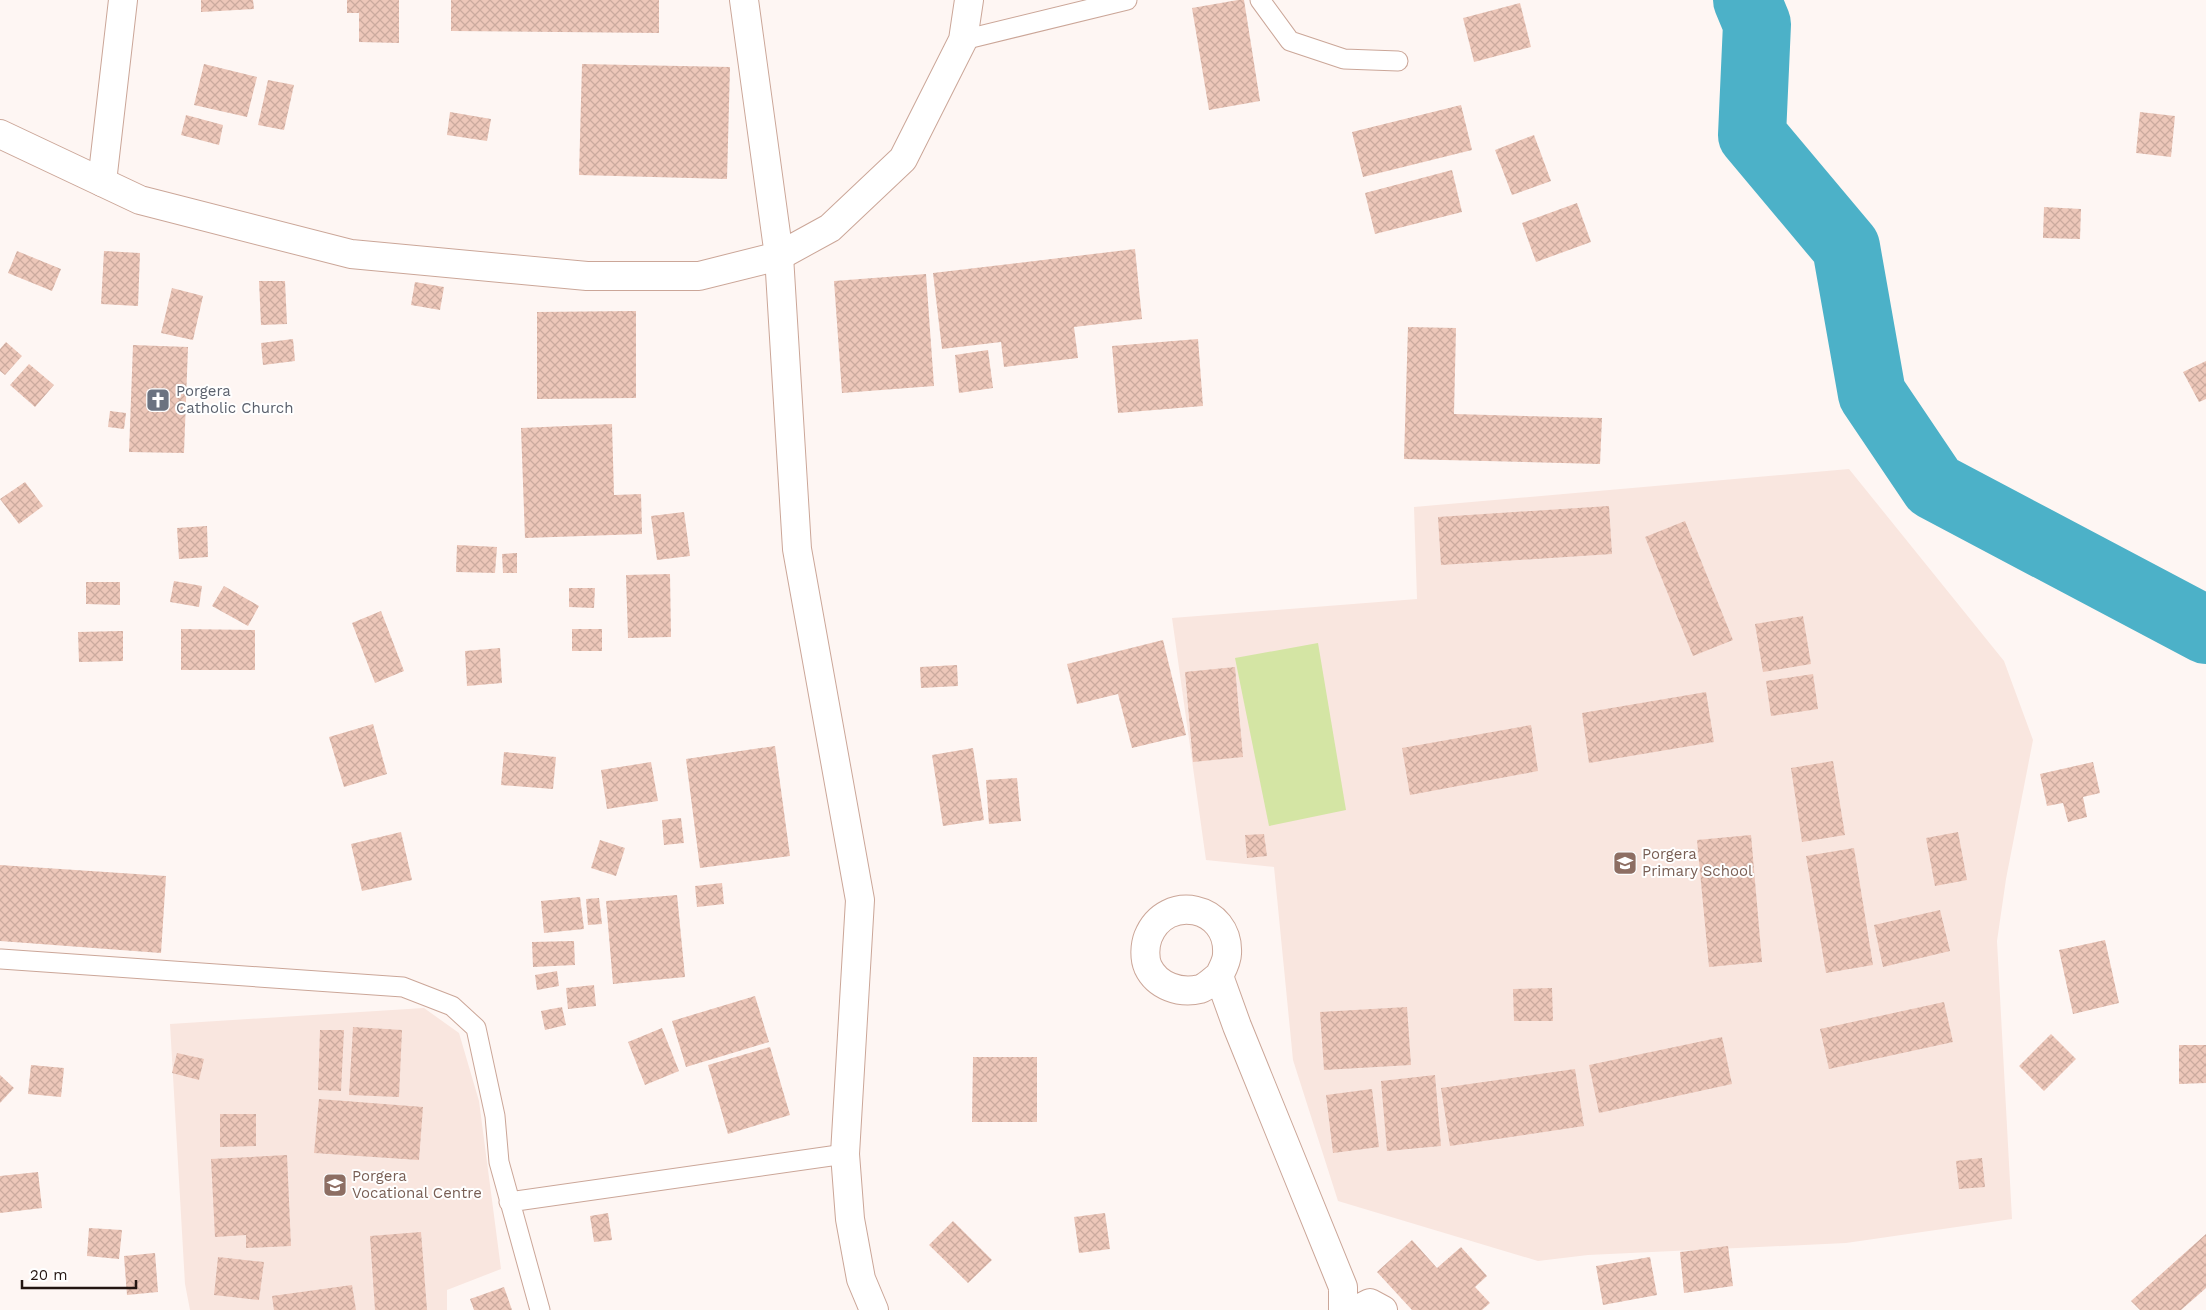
<svg xmlns="http://www.w3.org/2000/svg" width="2206" height="1310" font-family="'Work Sans',sans-serif">
<style>
.built{fill:#f9e6df}
.grass{fill:#d4e5a4}
.lines{fill:none;stroke-linecap:round;stroke-linejoin:round}
.river{stroke:#4cb1c8;stroke-width:68}
.building{fill:url(#building-cross-hatch)}
.lane-casing{stroke:#cba698;stroke-width:21}
.street-casing{stroke:#cba698;stroke-width:30}
.primary-casing{stroke:#cba698;stroke-width:30}
.lane{stroke:#fff;stroke-width:19}
.street{stroke:#fff;stroke-width:28}
.primary{stroke:#fff;stroke-width:28}
.labels{text-anchor:middle;stroke-width:4;stroke-linejoin:round;paint-order:stroke}
.worship-label{font-size:15px;fill:#5b616d;stroke:#fff;text-anchor:start}
.education-label{font-size:15px;fill:#785e54;stroke:#fff;text-anchor:start}
</style>
<defs>
<pattern id="building-cross-hatch" width="8" height="8" patternUnits="userSpaceOnUse" patternTransform="scale(1.25)"><rect width="8" height="8" fill="#edc7b9"/><path d="M0 0l8 8M0 8l8-8" fill="none" stroke="#cbaa9e"/></pattern>
</defs>
<rect width="100%" height="100%" fill="#fef6f3"/>
<path class="built" d="M1849,469l155,192 29,79 -27,139 -9,62 15,278 -166,24 -258,12 -50,6 -200,-60 -45,-141 -19,-193 -68,-7 -34,-242 245,-19 -3,-92z
M424,1008l35,25 20,68 22,168 -54,21v20h-257l-5,-26 -15,-260z"/>
<path class="grass" d="M1318,643l28,167 -77,16 -34,-168z"/>
<g class="lines">
<path class="river" d="M1747,0l10,24 -5,111 94,112 26,147 62,92 272,144"/>
</g>
<path class="building" d="M201,0h52l1,9 -53,3z
M347,0h52v43l-40,-1v-29h-12z
M451,0h208v33l-208,-2z
M1238,0h6l16,101 -51,9 -17,-102z
M1520,3l11,44 -57,15 -11,-44z
M204,64l53,13 -10,40 -53,-12z
M582,64l148,3 -3,112 -148,-4z
M268,80l26,5 -10,45 -26,-5z
M1461,105l11,45 -109,27 -11,-45z
M450,112l41,7 -4,22 -40,-6z
M2140,112l35,4 -4,41 -35,-4z
M186,115l37,10 -4,20 -38,-10z
M1534,135l17,46 -39,14 -17,-45z
M1452,170l10,42 -87,22 -10,-41z
M1577,203l14,39 -55,20 -14,-39z
M2044,207l37,2 -1,30 -37,-1z
M1135,249l7,70 -68,8 4,31 -74,9 -3,-25 -59,7 -9,-76z
M17,251l44,18 -9,22 -44,-18z
M104,251l36,2 -2,53 -37,-2z
M926,274l8,112 -92,7 -8,-112z
M259,281h26l2,43 -26,1z
M415,282l29,5 -4,23 -29,-5z
M172,288l31,8 -10,44 -32,-7z
M636,311v87l-99,1v-87z
M1408,327l48,1 -2,86 148,4 -2,46 -196,-5z
M293,339l2,22 -32,4 -2,-22z
M1198,339l5,67 -85,7 -6,-67z
M6,342l16,14 -17,19 -5,-4v-22z
M133,345l55,2 -4,106 -55,-1z
M988,350l5,38 -34,5 -4,-38z
M2206,361v38l-7,3 -16,-30z
M29,364l25,21 -19,22 -25,-22z
M110,411l16,2 -2,16 -16,-2z
M612,424l2,71 27,-1 1,40 -117,4 -4,-110z
M25,482l18,24 -24,18 -19,-25z
M1609,506l3,48 -171,11 -3,-48z
M684,512l6,44 -33,4 -6,-44z
M1685,521l48,119 -40,16 -48,-119z
M207,526l1,31 -29,2 -2,-31z
M457,545l40,2 -2,26 -39,-1z
M517,553v20h-14l-1,-19z
M670,574l1,63 -43,1 -2,-63z
M174,581l28,5 -3,21 -29,-5z
M86,582h34v23l-34,-1z
M224,586l35,20 -11,20 -36,-20z
M569,588h26l-1,20 -25,-1z
M381,611l23,60 -29,12 -23,-60z
M1803,616l8,48 -48,8 -8,-48z
M181,629l74,1v40h-74z
M572,629h30v22h-30z
M123,631v30l-44,1 -1,-30z
M1163,640l23,95 -54,13 -14,-54 -41,10 -10,-40z
M500,648l2,35 -35,3 -2,-35z
M957,665l1,21 -37,2 -1,-21z
M1235,667l8,90 -50,5 -8,-90z
M1813,674l5,35 -47,7 -5,-35z
M1706,692l8,50 -125,21 -7,-50z
M373,724l14,50 -43,13 -15,-50z
M1531,725l7,46 -128,24 -8,-47z
M775,746l15,110 -90,12 -14,-109z
M973,748l11,72 -41,6 -11,-71z
M504,752l52,5 -3,32 -52,-4z
M1833,761l12,74 -43,7 -11,-74z
M651,762l7,39 -51,8 -6,-39z
M2093,762l7,31 -17,4 4,20 -19,5 -5,-19 -16,3 -7,-32z
M1017,778l4,43 -32,3 -3,-44z
M681,818l3,25 -20,2 -2,-25z
M401,832l11,48 -50,11 -11,-47z
M1958,832l9,48 -32,6 -9,-48z
M1264,834l3,22 -20,2 -2,-23z
M1751,835l11,127 -53,5 -12,-127z
M600,840l25,8 -9,28 -25,-8z
M1854,848l19,117 -47,8 -20,-117z
M0,865l166,11 -5,77 -161,-12z
M722,883l2,21 -27,3 -2,-21z
M677,895l8,82 -72,7 -7,-83z
M580,897l4,32 -40,4 -3,-32z
M599,898l3,26 -14,1 -2,-26z
M1940,910l10,41 -67,16 -9,-42z
M2105,940l14,63 -46,11 -14,-64z
M574,941l1,24 -42,2 -1,-25z
M557,971l2,15 -22,4 -2,-15z
M594,985l2,21 -28,3 -2,-21z
M1552,988l1,33h-39l-1,-32z
M755,996l14,46 -83,25 -14,-46z
M1944,1002l9,40 -124,27 -9,-40z
M562,1007l4,18 -21,5 -4,-19z
M1407,1007l4,58 -87,5 -4,-58z
M353,1027l49,3 -3,67 -50,-2z
M662,1028l17,43 -34,14 -17,-43z
M320,1030h24l-3,61 -23,-1z
M2051,1034l25,25 -32,32 -25,-25z
M1722,1037l10,47 -133,29 -10,-48z
M2179,1045h27v38l-27,1z
M770,1047l20,68 -62,19 -20,-69z
M177,1053l27,6 -5,21 -27,-7z
M973,1057h64v65h-65z
M31,1065l33,3 -3,29 -33,-3z
M1575,1069l9,57 -134,20 -9,-58z
M0,1075l14,13 -14,15z
M1435,1075l6,71 -54,5 -6,-70z
M1372,1089l7,58 -46,6 -7,-58z
M319,1099l104,8 -4,53 -105,-7z
M220,1114h36v32l-36,1z
M287,1155l4,91 -45,2v-13l-31,2 -4,-78z
M1982,1158l3,29 -26,2 -3,-28z
M38,1172l4,36 -42,5v-37z
M608,1213l4,27 -18,2 -4,-26z
M1105,1213l5,36 -31,4 -5,-36z
M953,1221l39,39 -24,23 -39,-38z
M89,1228l33,2 -3,29 -32,-3z
M421,1232l6,78h-52l-5,-74z
M2206,1234v54l-25,22h-41l-9,-9z
M1412,1240l25,28 24,-21 26,29 -12,11 15,16 -8,7h-70l-35,-38z
M1728,1246l5,40 -49,7 -4,-41z
M155,1253l3,39 -31,3 -3,-39z
M218,1257l46,5 -5,38 -45,-5z
M1650,1257l7,38 -54,10 -7,-39z
M352,1285l4,25h-82l-2,-14z
M504,1287l8,23h-38l-4,-11z"/>
<g class="lines">
<g class="lane-casing">
<path id="lane" d="M1260,0l30,41 54,18 54,2
M963,40l164,-40
M1,959l402,28 49,19 24,22 19,88 4,46 41,148
M509,1202l336,-48"/>
</g>
<g class="street-casing">
<path id="street" d="M102,182l21,-182
M779,256l18,293 63,351 -15,254 5,65 11,60 13,31
M1219,976c-6,4 -12,11 -19,13 -20,5 -43,-3 -52,-22 -4,-9 -3,-22 0,-30 18,-45 82,-31 79,17 0,7 -5,16 -8,22l18,50 106,261v23
M1356,1310l14,-7 13,7"/>
</g>
<g class="primary-casing">
<path id="primary" d="M744,0l35,256
M0,134l140,66 211,54 236,22h112l80,-20 51,-28 73,-69 60,-119 6,-40"/>
</g>
<use href="#lane" class="lane"/>
<use href="#street" class="street"/>
<use href="#primary" class="primary"/>
</g>
<defs>
<g id="church-square" transform="scale(1.25)"><rect x="-9" y="-9" width="18" height="18" rx="4" fill="#6b7280" stroke="#fff"/><path d="M-1.2-6h2.4v3.5h3.3v2.4h-3.3V6h-2.4V-.1h-3.3v-2.4h3.3Z" fill="#fff"/></g>
<g id="school-square" transform="scale(1.25)"><rect x="-9" y="-9" width="18" height="18" rx="4" fill="#8d6e63" stroke="#fff"/><path d="M0-5L7-2L0 1L-7-2ZM-4 1L0 2.5L4 1V4Q0 6-4 4Z" fill="#fff"/></g>
<g id="university-square" transform="scale(1.25)"><rect x="-9" y="-9" width="18" height="18" rx="4" fill="#8d6e63" stroke="#fff"/><path d="M0-5L7-2L0 1L-7-2ZM-4 1L0 2.5L4 1V4Q0 6-4 4Z" fill="#fff"/></g>
</defs>
<g fill-rule="evenodd">
<use href="#church-square" x="158" y="400"/>
<use href="#school-square" x="1625" y="863"/>
<use href="#university-square" x="335" y="1185"/>
</g>
<g class="labels">
<g class="worship-label">
<text x="176" y="396">Porgera<tspan x="176" dy="17">Catholic Church</tspan></text>
</g>
<g class="education-label">
<text x="1642" y="859">Porgera<tspan x="1642" dy="17">Primary School</tspan></text>
<text x="352" y="1181">Porgera<tspan x="352" dy="17">Vocational Centre</tspan></text>
</g>
</g>
<path d="M22 1280v8h114v-8" fill="none" stroke="#231511" stroke-width="2.5"/>
<text x="30" y="1280" font-size="15" fill="#231511" stroke="#ffffff" stroke-width="4" paint-order="stroke">20 m</text>
</svg>
